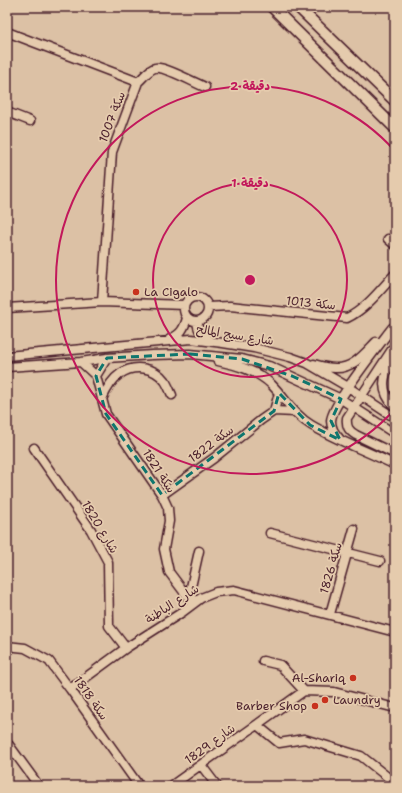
<svg xmlns="http://www.w3.org/2000/svg" width="402" height="793" font-family="'Shantell Sans','Playpen Sans Arabic',sans-serif">
<style>
.lines{fill:none;stroke-linecap:round;stroke-linejoin:round}
.minor-casing{stroke:#4a1f2b;stroke-width:11}
.major-casing{stroke:#4a1f2b;stroke-width:13}
.minor{stroke:#e5cbad;stroke-width:8}
.major{stroke:#e5cbad;stroke-width:10}
.marked{fill:none;stroke:#0f766e;stroke-width:3;stroke-dasharray:8 5;stroke-linejoin:round}
.ring{fill:none;stroke:#c2185b;stroke-width:2}
.poi-dot{fill:#c8321e;stroke:#e5cbad;stroke-width:1.5}
.labels{text-anchor:middle;stroke-width:3.5;stroke-linejoin:round;paint-order:stroke}
.street-label{font-size:12px;fill:#4a1f2b;stroke:#e5cbad}
.poi-label{font-size:12px;fill:#4a1f2b;stroke:#e5cbad;text-anchor:start}
.centre{fill:#c2185b;stroke:#e5cbad;stroke-width:2}
.ring-label{font-size:12px;text-anchor:middle;font-weight:bold;fill:#c2185b;stroke:#e5cbad;stroke-width:3.5;stroke-linejoin:round;paint-order:stroke}
</style>
<rect width="100%" height="100%" fill="#dcc1a5"/>
<filter id="ink" filterUnits="userSpaceOnUse"><feTurbulence type="fractalNoise" baseFrequency=".025" numOctaves="2"/><feDisplacementMap in="SourceGraphic" scale="8" xChannelSelector="R" yChannelSelector="G"/><feConvolveMatrix kernelMatrix="1 2 1 2 8 2 1 2 1" color-interpolation-filters="sRGB"/></filter>
<g filter="url(#ink)">
<g class="lines">
<g class="minor-casing">
<path id="minor" d="M7,32l131,50 -26,70 -10,150
M138,82c5,-4 11,-13 17,-14 9,-2 40,15 50,19
M7,112l23,9
M388,239l7,6
M184 309a12 12 0 1 1 24 0a12 12 0 1 1-24 0Z
M208,307l22,-1 117,12c19,-9 33,-28 48,-44
M7,308l95,-6 82,3
M197,321c1,10 4,13 12,19
M170,339c11,-5 14,-10 17,-21
M395,345l-48,73c-1,9 2,13 9,17l39,19
M7,356l184,-17 32,4 31,5 36,9 17,6 41,24 47,31
M392,357c-8,19 -14,33 3,50
M218,361c18,4 38,9 53,23 14,14 23,31 40,41 27,16 56,26 84,40
M81,362l15,14 10,38 56,81 6,13 1,13 -5,28 5,23 24,32
M314,364c7,2 14,4 21,4 18,1 30,-15 41,-26
M7,367l74,-5 26,-4 45,-3 38,-1 52,5 27,7 72,33 54,35
M96,376l11,-18
M102,399c4,-9 9,-19 18,-25 14,-10 35,-7 45,7 3,4 5,10 7,14
M274,411l5,-18
M339,438c-4,-4 -8,-11 -8,-17 0,-16 49,-77 61,-93
M34,448l57,82 17,32 1,64 17,22
M162,495l52,-37 47,-38 13,-9 21,1
M270,533l110,28
M193,604l-2,-17 8,-36
M330,614l24,-85
M7,646l18,2 24,13 21,28 69,97
M263,661l17,4 24,26
M70,689l56,-41 55,-35 20,-15 15,-6 18,-2 161,42
M257,725l22,18 25,-4 57,17 34,27
M7,747l2,-2 30,41
M201,765l16,21
M171,786l133,-95 30,1 61,16"/>
</g>
<g class="major-casing">
<path id="major" d="M272,7l123,121
M298,7l97,94"/>
</g>
<use href="#minor" class="minor"/>
<use href="#major" class="major"/>
</g>
</g>
<path class="marked" d="M190,354l52,5 50,17 49,23 -10,22 9,19 -30,-15 -31,-32 -5,18 -112,84 -56,-81 -10,-38 11,-18z"/>
<g class="ring">
<circle cx="250" cy="280" r="97"/>
<path d="M394 410A194 194 0 1 1 394 150"/>
</g>
<g class="poi-dot">
<circle cx="136" cy="292" r="4"/>
<circle cx="353" cy="678" r="4"/>
<circle cx="325" cy="700" r="4"/>
<circle cx="315" cy="706" r="4"/>
</g>
<g class="labels">
<g class="street-label">
<text transform="translate(112 117) rotate(-69)" y="4">سكة 1007</text>
<text transform="translate(311 303) rotate(6)" y="4">سكة 1013</text>
<text transform="translate(235 335) rotate(9)" y="4">شارع سيح المالح</text>
<text transform="translate(211 444) rotate(-37)" y="4">سكة 1822</text>
<text transform="translate(159 471) rotate(57)" y="4">سكة 1821</text>
<text transform="translate(100 527) rotate(59)" y="4">1820 شارع</text>
<text transform="translate(331 568) rotate(-74)" y="4">سكة 1826</text>
<text transform="translate(172 604) rotate(-33)" y="4">شارع الباطنة</text>
<text transform="translate(91 698) rotate(55)" y="4">سكة 1818</text>
<text transform="translate(210 744) rotate(-36)" y="4">1829 شارع</text>
</g>
<g class="poi-label">
<text x="144" y="296">La Cigalo</text>
<text x="345" y="682" text-anchor="end">Al-Shariq</text>
<text x="333" y="704">Laundry</text>
<text x="307" y="710" text-anchor="end">Barber Shop</text>
</g>
</g>
<circle cx="250" cy="280" r="6" class="centre"/>
<g class="ring-label">
<text x="250" y="90">2 دقيقة</text>
<text x="250" y="187">1 دقيقة</text>
</g>
<rect width="402" height="793" fill="none" stroke="#e5cbad" stroke-width="24"/>
<rect x="12" y="12" width="378" height="769" fill="none" stroke="#4a1f2b" stroke-width="1.5" filter="url(#ink)"/>
</svg>
